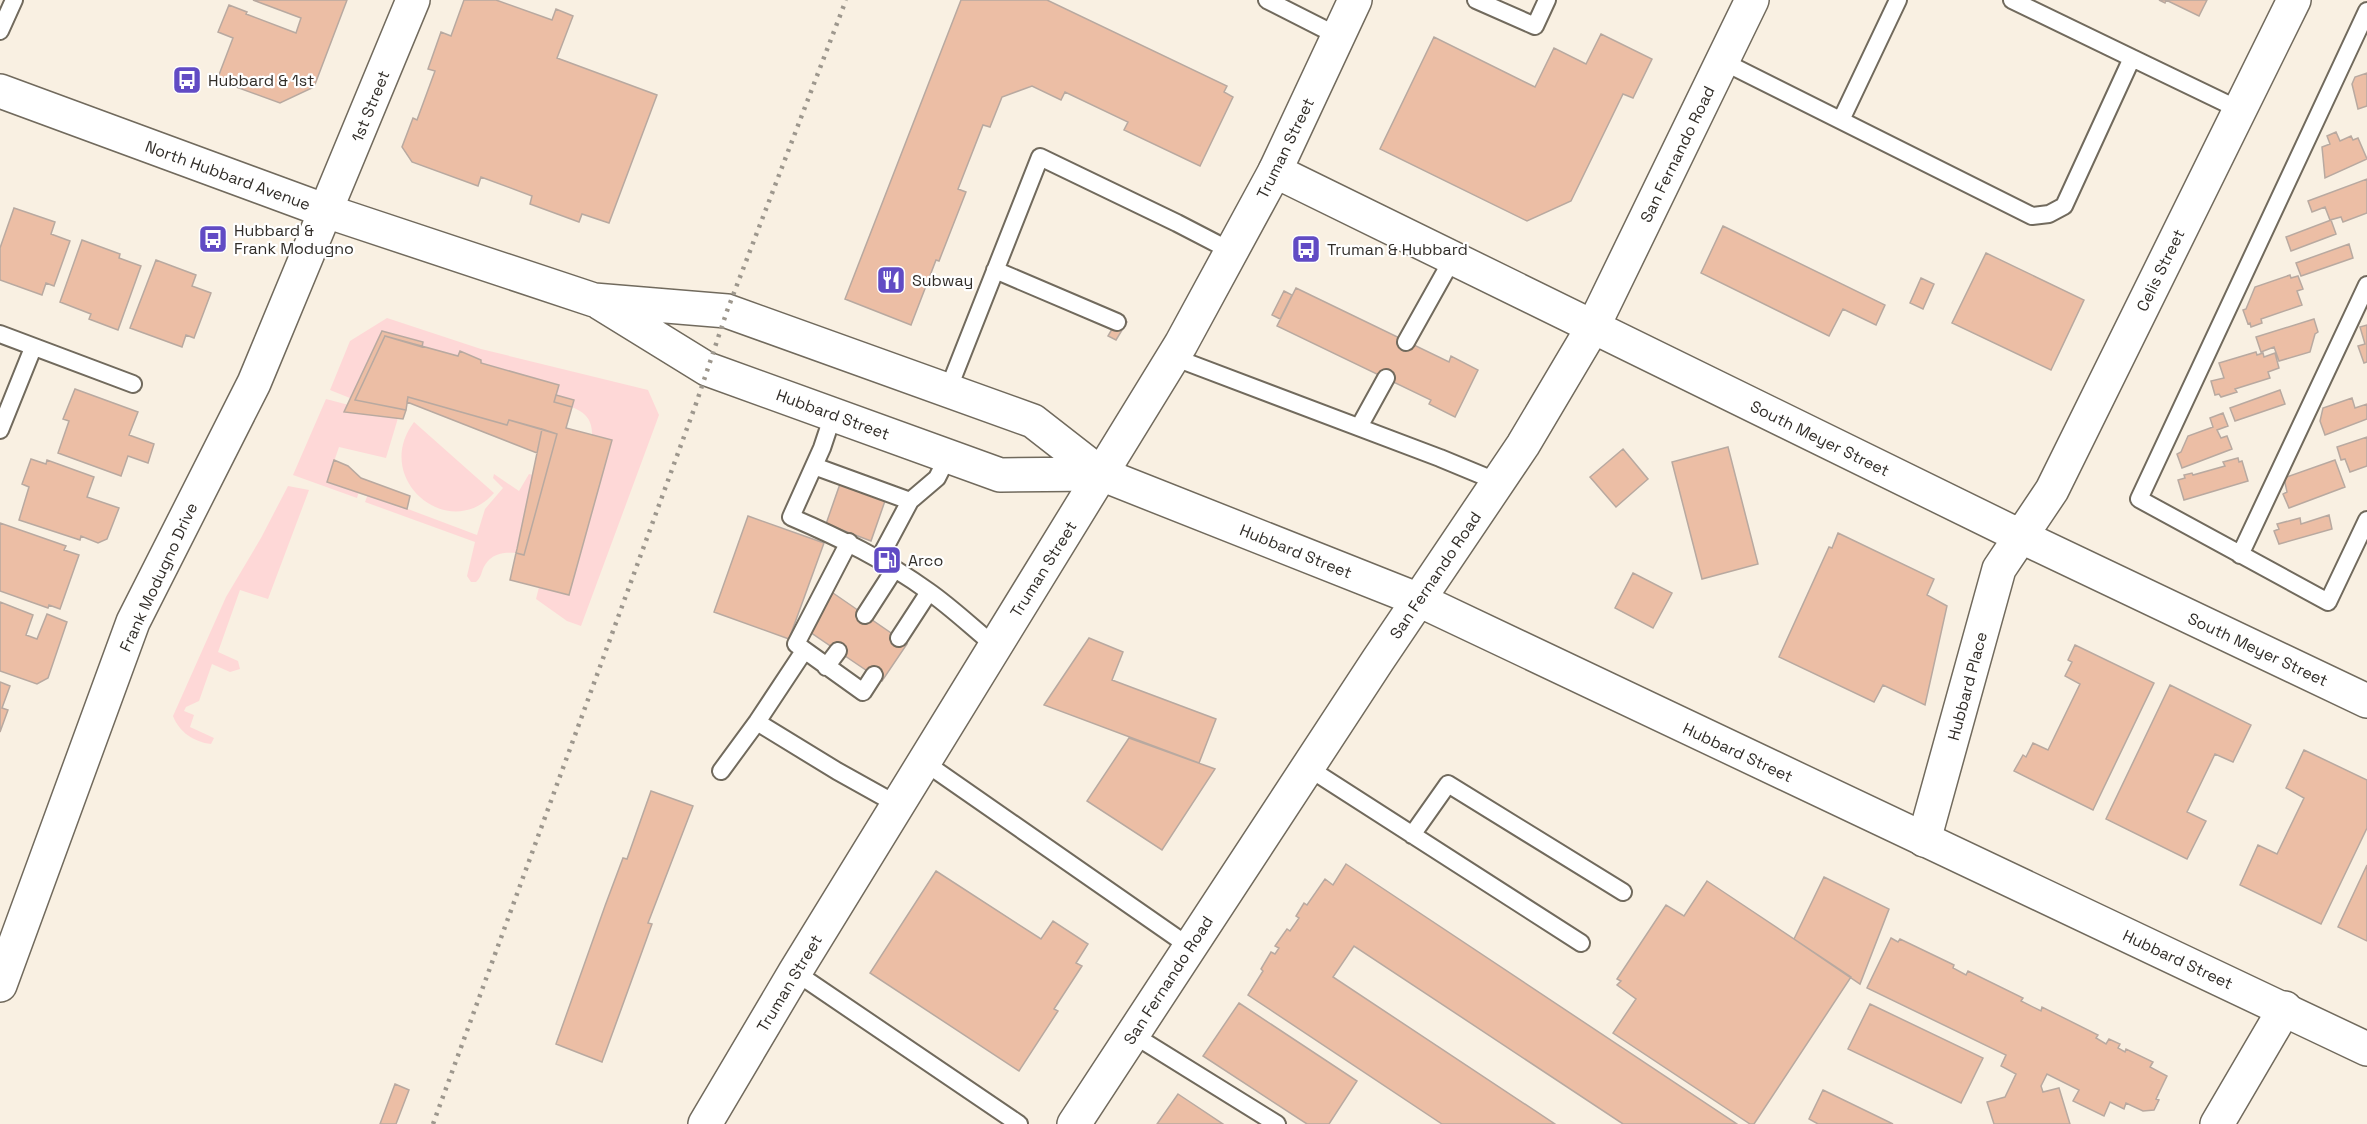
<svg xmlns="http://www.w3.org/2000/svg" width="2367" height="1124" font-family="'Space Grotesk',sans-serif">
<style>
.green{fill:#fed8d7}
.building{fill:#ecbea5;stroke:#b8a9a0;stroke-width:1.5}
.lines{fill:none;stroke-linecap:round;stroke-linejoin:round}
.service-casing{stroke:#716a5d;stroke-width:20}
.minor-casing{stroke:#716a5d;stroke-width:36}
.secondary-casing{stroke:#716a5d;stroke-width:36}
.primary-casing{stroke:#716a5d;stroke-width:36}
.service{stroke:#fff;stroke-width:16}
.minor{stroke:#fff;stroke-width:33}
.secondary{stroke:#fff;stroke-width:33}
.primary{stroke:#fff;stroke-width:33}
.rail{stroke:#9d978d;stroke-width:4.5;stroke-dasharray:3 6;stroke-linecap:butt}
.labels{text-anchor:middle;stroke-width:4.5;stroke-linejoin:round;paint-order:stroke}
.poi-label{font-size:16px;fill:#312d28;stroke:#fff;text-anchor:start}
.street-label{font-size:16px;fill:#312d28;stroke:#fff}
</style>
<rect width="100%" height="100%" fill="#f9f0e2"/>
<path class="green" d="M387,318l94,31 167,41 11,25 -78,211 -14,-5 -31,-22 3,-12 30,8 43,-155 -20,-5c1,-24 -19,-28 -38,-33l5,-17 -78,-22v-3l-20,-9 -3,5 -103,44 -25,-10 20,-49z
M326,399l72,19 -12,40 -47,-11 -12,35 32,9 -2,7 -64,-23z
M414,422l80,71c-45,51 -123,-14 -80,-71z
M494,474l25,17 10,-17 4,1 -17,78c-11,-1 -24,0 -31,12 -4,6 -3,12 -9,17h-5l-4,-6 8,-34 -110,-40 3,-8 109,41 8,-26 18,-21 -10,-10z
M288,486l21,4 -41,109 -28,-9 -22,62 20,9 2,8 -10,3 -18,-8 -13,37 -13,6 -2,4 10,4 -4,12 24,11 -3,6c-17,-2 -32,-12 -38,-28l53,-119 35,-59z"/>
<path class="building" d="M253,0h94l-33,87 -34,16 -63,-23 16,-42 -15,-6 11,-27 18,7 -1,2 50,19 5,-15z
M464,0h32l56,20 4,-11 17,7 -16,42 100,37 -48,128 -27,-9 -3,8 -49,-18 2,-8 -51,-19 -3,9 -66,-24 -10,-15 11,-29 4,2 18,-49 -7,-2 13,-37 10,4z
M961,0h86l180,86 -3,6 9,5 -33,69 -76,-36 4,-8 -63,-30 -4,8 -29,-14 -30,11 -12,30 -7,-2 -25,64 8,3 -27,69 -3,-1 -25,65 -66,-26z
M2159,0h48l-8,16 -33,-16 -1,3z
M1601,34l51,25 -19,39 -10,-4 -52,107 -44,20 -147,-72 54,-112 101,50 19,-39 32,16z
M2367,73v33l-9,3 -6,-25 3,-7z
M2336,132l4,9 11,-5 2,4 5,-2 9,21 -42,19 -3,-31 8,-3 -3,-8z
M2367,179v34l-24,9 -2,-5 -11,3 -5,-13 -13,5 -4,-11z
M14,208l41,14 -4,12 19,7 -16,45 -8,-3 -4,12 -42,-15v-32z
M2331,220l5,14 -45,17 -5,-14z
M1723,226l162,79 -9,20 -33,-16 -14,27 -128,-63z
M82,240l38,14 -1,4 22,8 -23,64 -29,-11 2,-5 -31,-12z
M2349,244l4,14 -52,18 -5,-13z
M1986,253l98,47 -33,70 -99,-47z
M156,260l40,15 -4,11 19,7 -17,45 -8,-3 -4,12 -52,-19z
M2290,275l1,3 7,-2 5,13 -6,2 5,14 -41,14 1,4 -11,4 -1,-4 -2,1 -5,-14 3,-1 9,-22z
M1921,278l13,6 -11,25 -13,-6z
M1296,288l153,74 2,-6 27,14 -23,47 -26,-13 2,-4 -154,-74z
M1284,291l8,4 -12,24 -8,-4z
M1119,317l8,5 -11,18 -8,-4z
M2314,319l4,13 -3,2 -5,18 -31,9 -5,-14 -13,5 -5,-15z
M2367,325v37l-3,1 -6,-17 7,-2 -5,-17z
M382,331l41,11 -1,5 -37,-11 -30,64 51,10 -3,9 -59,-7z
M385,336l73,20 2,-5 21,9v3l78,22 -5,17 18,5 -6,21 46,12 -43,155 -59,-15 6,-27 8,2 33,-121 -48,-14 -2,5 -99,-28 -2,13 -51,-10z
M2256,352l1,3 6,-2 1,4 11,-4 4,15 -11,4 2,6 -35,11 2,3 -16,5 -2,-3 -4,1 -4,-14 13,-3 -5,-15z
M75,389l63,23 -9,23 25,9 -6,19 -20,-7 -7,20 -63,-23 11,-32 -6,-2z
M2280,390l5,14 -50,17 -5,-13z
M556,395l18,5 -2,7 -18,-5z
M408,397l99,28 2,-5 33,9 -5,24 -130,-51z
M2352,398l3,10 12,-4v15l-42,16 -5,-14 3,-13z
M2223,413l5,13 -11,4 4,8 6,-2 5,13 -50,19 -5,-14 4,-2 7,-16 25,-9 -3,-9z
M542,429l15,5 -33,121 -8,-2 1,-4z
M2367,437v29l-17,6 -5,-13 -4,1 -4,-13z
M1728,447l30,117 -56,15 -30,-117z
M1623,449l25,30 -32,28 -26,-30z
M2238,458l1,4 3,-1 6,20 -64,19 -6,-20 7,-2 -1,-3 8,-2 1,2 32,-9 -2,-4z
M31,459l15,5 1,-4 47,17 -7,20 32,11 -12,31 -9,4 -17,-7 -1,4 -61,-20 10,-33 -7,-3z
M334,460l14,6 13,12 49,18 -3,13 -80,-27z
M2335,460l10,27 -56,21 -6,-14 4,-2 -3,-14z
M841,481l45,17 -15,43 -45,-17z
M2329,515l3,14 -53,15 -5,-13 5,-2 -2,-5 23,-6 1,6z
M748,516l76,27 -35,96 -75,-27z
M0,523l66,23 -2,4 15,5 -19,54 -11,-4 -1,3 -48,-17z
M1838,533l96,46 -7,16 20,11 -22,99 -42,-20 -9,17 -95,-45 50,-110 3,1z
M1633,573l39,20 -19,35 -38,-20z
M833,593l74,51 -25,37 -75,-51z
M0,602l33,13 -7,20 11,4 10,-25 20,8 -19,56 -11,6 -37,-13z
M1089,638l34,14 -11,28 104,39 -17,44 -155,-58z
M2075,645l79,38 -61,127 -79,-39 9,-16 3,2 7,-14 15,7 32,-66 -15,-8 7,-14 -4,-2z
M0,682l10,4 -8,22 6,2 -8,22z
M2170,685l81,40 -18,37 -18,-8 -28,58 19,9 -19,38 -81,-40z
M1129,738l86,31 -53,81 -75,-49z
M2304,750l63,30v48l-46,96 -81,-39 18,-40 19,9 27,-56 -18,-10z
M651,791l42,15 -45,117 4,1 -50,138 -46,-18 49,-138 18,-48 4,1z
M1346,864l391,260h-114l-269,-178 -21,31 222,147h-113l-194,-129 15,-24 -2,-2 10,-17 4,2 4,-6 -4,-2 12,-17 3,2 9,-13 -3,-2 8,-13 3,2 18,-26 8,6z
M2367,865v76l-29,-14z
M936,871l105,68 12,-18 35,23 -12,19 6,3 -28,43 4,2 -39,60 -149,-98z
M1824,877l65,32 -29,75 -66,-45z
M1707,881l144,96 -97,147h-4l-137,-91 23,-34 -19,-14 4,-4 -4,-2 49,-74 18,11z
M1891,938l7,4 2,-3 54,26 -1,3 13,7 2,-4 55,27 -2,3 20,10 1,-4 56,28 -2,3 10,6 3,-5 11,5 -2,4 7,4 1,-3 27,13 -3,5 17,9 -11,23 3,1 -5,10 -11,1 -17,-8 -2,6 -14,-7 -6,14 -31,-15 6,-11 -32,-16 -6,12 2,6 16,-4 11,36h-76l-7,-22 18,-5 11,-23 -15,-8 5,-11 -139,-67z
M1239,1003l118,78 -28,43h-22l-104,-68z
M1870,1004l113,54 -22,45 -113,-54z
M395,1084l14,6 -13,34h-16z
M1823,1090l70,34h-75l-9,-5z
M1178,1094l45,30h-66z"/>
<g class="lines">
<g class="service-casing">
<path id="service" d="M1267,0l71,36
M1476,0l59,26 12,-26
M2367,11l-228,488 189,103 39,-82
M0,31l14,-31
M2132,58l108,52
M1722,61l310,155 17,-2 15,-8 68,-148 -120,-58
M1841,120l57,-120
M995,270l122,52
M0,334l133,50
M1406,342l47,-84
M1173,357l267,101 58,24
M948,390l92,-233 137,66 56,29
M833,415l-11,33 -31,69c49,21 94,43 137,74 23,16 45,37 67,55
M1359,427l27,-49
M0,430l33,-82
M814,466l96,35 -31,58
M910,501l27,-23 11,-22
M849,542l-53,102 67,48 11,-17
M2240,555l127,-270
M865,615l29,-45
M899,638l30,-46
M826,667l12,-16
M757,722l80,49 61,34
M924,762l266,185
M1307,767l274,176
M721,771l36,-49 47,-71
M1412,835l36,-51 175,108
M795,972l224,152
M1132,1034l145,90"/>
</g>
<g class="minor-casing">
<path id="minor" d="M1275,171l747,366 345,164
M1924,840l75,-271 53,-79 242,-490
M0,985l133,-363 121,-239 159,-383
M2217,1124l68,-116"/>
</g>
<g class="secondary-casing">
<path id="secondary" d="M0,91l326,120 268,89 133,11 306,110 68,53 318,126 948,449
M600,303l107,66 293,106 101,-1
M1074,1124l304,-464 145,-215 70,-118 159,-327"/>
</g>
<g class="primary-casing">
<path id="primary" d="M705,1124l90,-152 386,-628 94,-173 80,-171"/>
</g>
<use href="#service" class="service"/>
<use href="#minor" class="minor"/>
<use href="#secondary" class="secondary"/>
<use href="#primary" class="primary"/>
<path class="rail" d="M433,1124l264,-723 30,-90 119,-311"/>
</g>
<defs>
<g id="bus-square" transform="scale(1.5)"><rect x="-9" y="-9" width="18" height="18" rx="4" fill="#614bc4" stroke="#fff"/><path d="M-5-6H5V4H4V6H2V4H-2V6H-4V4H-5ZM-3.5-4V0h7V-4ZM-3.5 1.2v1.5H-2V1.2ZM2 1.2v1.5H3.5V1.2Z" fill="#fff"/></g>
<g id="restaurant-square" transform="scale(1.5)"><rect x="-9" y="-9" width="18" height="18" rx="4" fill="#614bc4" stroke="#fff"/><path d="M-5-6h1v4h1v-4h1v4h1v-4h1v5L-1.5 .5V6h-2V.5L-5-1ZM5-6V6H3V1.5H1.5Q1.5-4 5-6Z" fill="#fff"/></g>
<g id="fuel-square" transform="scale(1.5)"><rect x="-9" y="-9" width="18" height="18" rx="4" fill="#614bc4" stroke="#fff"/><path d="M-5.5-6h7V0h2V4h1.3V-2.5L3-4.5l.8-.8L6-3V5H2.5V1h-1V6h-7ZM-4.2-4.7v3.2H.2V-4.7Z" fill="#fff"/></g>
</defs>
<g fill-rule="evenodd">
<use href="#bus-square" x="187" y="80"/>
<use href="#bus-square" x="213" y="239"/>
<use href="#bus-square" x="1306" y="249"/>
<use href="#restaurant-square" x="891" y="280"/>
<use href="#fuel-square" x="887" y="560"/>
</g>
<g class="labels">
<g class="poi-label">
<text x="208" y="86">Hubbard &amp; 1st</text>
<text x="234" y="236">Hubbard &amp;<tspan x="234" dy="18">Frank Modugno</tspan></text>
<text x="1327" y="255">Truman &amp; Hubbard</text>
<text x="912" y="286">Subway</text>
<text x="908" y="566">Arco</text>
</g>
<g class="street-label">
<text transform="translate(370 106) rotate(-68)" y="6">1st Street</text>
<text transform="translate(1285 148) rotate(-64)" y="6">Truman Street</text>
<text transform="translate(1677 154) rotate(-64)" y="6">San Fernando Road</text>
<text transform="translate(228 175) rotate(20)" y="6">North Hubbard Avenue</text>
<text transform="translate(2160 270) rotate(-64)" y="6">Celis Street</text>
<text transform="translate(833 414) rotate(20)" y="6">Hubbard Street</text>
<text transform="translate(1820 438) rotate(26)" y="6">South Meyer Street</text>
<text transform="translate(1296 551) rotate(22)" y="6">Hubbard Street</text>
<text transform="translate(1043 569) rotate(-58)" y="6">Truman Street</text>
<text transform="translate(1435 575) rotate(-56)" y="6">San Fernando Road</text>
<text transform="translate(158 577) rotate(-65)" y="6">Frank Modugno Drive</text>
<text transform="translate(2258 649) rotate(25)" y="6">South Meyer Street</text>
<text transform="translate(1967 686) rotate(-75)" y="6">Hubbard Place</text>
<text transform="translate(1738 752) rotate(25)" y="6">Hubbard Street</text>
<text transform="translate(2178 959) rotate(25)" y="6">Hubbard Street</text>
<text transform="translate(1168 980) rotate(-57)" y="6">San Fernando Road</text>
<text transform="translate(789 983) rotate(-59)" y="6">Truman Street</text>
</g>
</g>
</svg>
